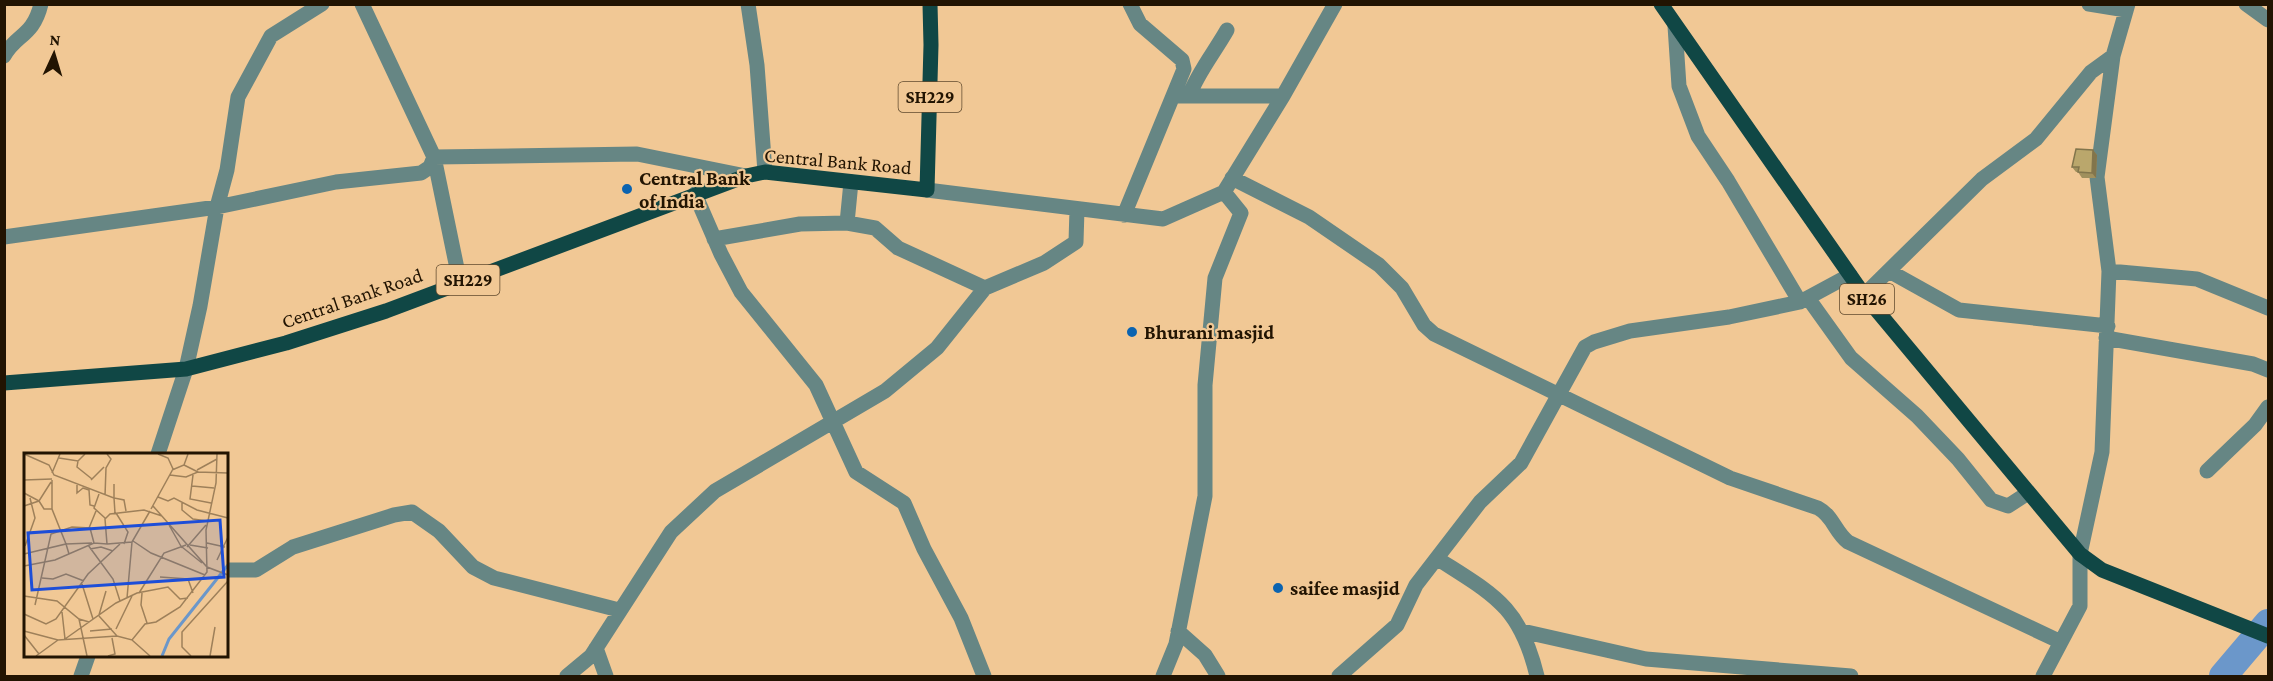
<svg xmlns="http://www.w3.org/2000/svg" width="2273" height="681" font-family="'Crimson Pro',serif">
<style>
.lines{fill:none;stroke-linecap:round;stroke-linejoin:round}
.river{stroke:#6b97ca;stroke-width:28}
.minor{stroke:#668684;stroke-width:15}
.major{stroke:#104745;stroke-width:15}
.wall{fill:#a0905d}
.shaded-wall{fill:#82754c}
.building{fill:#baa76c;stroke:#82754c;stroke-width:1.5}
.poi-dot{fill:#0b63b0;stroke:#f1c895;stroke-width:2}
.labels{text-anchor:middle;stroke-width:4.5;stroke-linejoin:round;paint-order:stroke}
.shield{fill:#f1c895;stroke:#604a2e;stroke-width:1.5}
.shield-label{font-size:18px;font-weight:bold;fill:#221402}
.street-label{font-size:20px;fill:#221402;stroke:#f1c895}
.poi-label{font-size:20px;font-weight:bold;fill:#221402;stroke:#f1c895;text-anchor:start}
.inset-river{fill:none;stroke:#6b97ca;stroke-width:3}
.inset-road{fill:none;stroke:#9e805a;stroke-width:1.5}
.view{fill:#1d4ed8;fill-opacity:0.15;stroke:#1d4ed8;stroke-width:3}
.inset-edge{fill:none;stroke:#221402;stroke-width:3}
</style>
<rect width="100%" height="100%" fill="#f1c895"/>
<g class="lines">
<path class="river" d="M2223,676l45,-53"/>
<path class="minor" d="M362,4l72,153 203,-3 109,22
M748,4l9,61 8,107
M2089,4l37,6
M2246,4l22,16
M1675,26l4,60 19,50 30,45 72,121
M4,56c12,-22 29,-19 37,-52
M1175,96h108
M1189,96c9,-24 25,-43 38,-66
M434,157l26,126
M1232,178l77,39 70,48 23,23 22,37 10,9 296,144 88,30c15,8 17,24 30,34l213,100
M927,190l236,29 61,-27 59,-96 52,-92
M695,194l26,60 20,38 75,93 40,87 48,31 20,46 37,69 23,58
M1124,215l60,-146 -2,-9 -42,-36 -10,-20
M847,223l4,-41
M4,237l213,-30 119,-25 85,-9 9,-6 4,-10
M714,239l86,-15 47,-1 28,5 23,20 87,40
M1889,271l70,39 149,16
M2109,271l88,8 71,29
M1864,295l118,-116 54,-40 55,-67 22,-16
M1808,298l43,60 66,58 41,43 33,41 17,6 20,-13
M2106,338l147,26 15,6
M158,454l28,-85 14,-63 17,-99 10,-37 11,-73 33,-61 51,-32
M2207,471l48,-46 13,-18
M1438,559c56,36 82,47 99,117
M226,570h30l37,-23 101,-32 18,-3 27,19 34,36 21,11 125,32
M1178,631l27,24 13,21
M1522,631l124,28 205,17
M596,648l10,28
M81,676l7,-20
M567,676l24,-20 80,-124 44,-41 170,-100 52,-43 48,-60 59,-25 32,-21 1,-33
M1163,676l13,-32 29,-148v-111l10,-107 26,-65 -17,-21
M1339,676l58,-51 19,-40 64,-83 41,-39 64,-116 9,-5 36,-11 99,-14 71,-15 50,-27
M2043,676l37,-70v-52l22,-102 7,-181 -12,-94 16,-121 15,-52"/>
<path class="major" d="M1661,4l203,291 216,259 22,16 166,66
M4,383l182,-14 100,-26 100,-32 360,-135 19,-4 162,18 4,-145 -1,-41"/>
</g>
<path class="wall" d="M2093,150l4,5 -1,23h-14l-4,-6h-2l-4,-5z"/>
<path class="shaded-wall" d="M2093,150l4,5 -1,23 -4,-5z"/>
<path class="building" d="M2076,149l17,1 -1,23 -14,-1 1,-5h-7z"/>
<g class="poi-dot">
<circle cx="627" cy="189" r="6"/>
<circle cx="1132" cy="332" r="6"/>
<circle cx="1278" cy="588" r="6"/>
</g>
<g class="labels">
<g class="shield">
<rect x="898.5" y="82" width="63" height="30" rx="4.5"/>
<rect x="436.5" y="265" width="63" height="30" rx="4.5"/>
<rect x="1840" y="284" width="54" height="30" rx="4.5"/>
</g>
<g class="shield-label">
<text x="930" y="103">SH229</text>
<text x="468" y="286">SH229</text>
<text x="1867" y="305">SH26</text>
</g>
<g class="street-label">
<text transform="translate(838 161) rotate(5)" y="7">Central Bank Road</text>
<text transform="translate(352 298) rotate(-19)" y="7">Central Bank Road</text>
</g>
<g class="poi-label">
<text x="639" y="185">Central Bank<tspan x="639" dy="23">of India</tspan></text>
<text x="1144" y="339">Bhurani masjid</text>
<text x="1290" y="595">saifee masjid</text>
</g>
</g>
<g transform="translate(24 453)">
<rect width="204" height="204" fill="#f1c895"/>
<path class="inset-river" d="M138,203l7,-17 59,-74"/>
<path class="inset-road" d="M0,1l25,11 5,10 60,23 1,15M35,5l19,3 7,-7M54,8l-1,6 15,12M148,17l12,-5 4,-11M173,17l20,-11M174,19l30,1M28,20l8,-19M146,22l16,2 12,-5 -14,-7M169,22l-3,24 21,4M0,27l28,-1M28,27v29l14,35 26,-1M67,27l13,-13M90,31v14l10,2 2,11M53,32v8l6,-5 6,2 1,15 4,1M168,33l22,2M0,40l15,8 12,-19M75,41l-5,14 11,10M81,43l1,-28 5,-9 -4,-5M134,44l10,4 6,-3 23,12 31,8M158,50v7l11,9 14,2M0,53l15,-5 5,8h8M129,53l54,61 21,8M127,56l22,-40 -5,-11 -10,-4M92,60l12,19 -4,12M145,72l13,23M65,75l7,-17M109,88l18,12 54,22M183,90l18,4M83,91l25,-2 18,-31M64,92l25,34 7,22M166,92l18,3M1,93l10,-28 -5,-20M158,94l20,16M163,94l19,-22M66,96l11,-2 12,4M0,101l42,-10 3,10M193,107l11,-23M0,113l31,-6 39,-17 13,1 -2,-25 5,-5 34,-4 18,6M136,124l28,2 5,14M18,125l11,1 13,-5 18,7M58,131l11,35M115,140l25,-40 22,-8M118,140l-1,12 6,18M0,143l33,5 22,18 10,3M103,145l5,-56M11,152l16,-71 21,-7 18,1 4,15M38,159l3,27M0,161l22,10 10,-5 32,-45 32,-30M75,162l7,-24M75,163l18,20M55,166l8,37M92,176l16,-33M0,178l34,9 59,-4 15,4 13,-16 11,-2 24,-15 27,-35 -1,-42 10,-47 1,-29M66,178l22,-2M0,182l15,19M41,186l51,-36 21,-10 31,-6 12,12 8,-1M108,187l18,16M12,203l22,-16M84,203l7,-2 -3,-16M167,203l-9,-9v-15l46,-51M186,203l5,-29"/>
<path class="view" d="M196,67l4,57 -192,13 -4,-57z"/>
<rect width="204" height="204" class="inset-edge"/>
</g>
<rect width="2273" height="681" fill="none" stroke="#221402" stroke-width="12"/>
<g transform="translate(54 54) rotate(4)" stroke="#f1c895" stroke-width="4.5" paint-order="stroke">
<path d="M0-4.5L10 22L0 15L-10 22Z" fill="#221402"/>
<text y="-9" font-size="16" font-weight="bold" text-anchor="middle" fill="#221402">N</text>
</g>
</svg>
